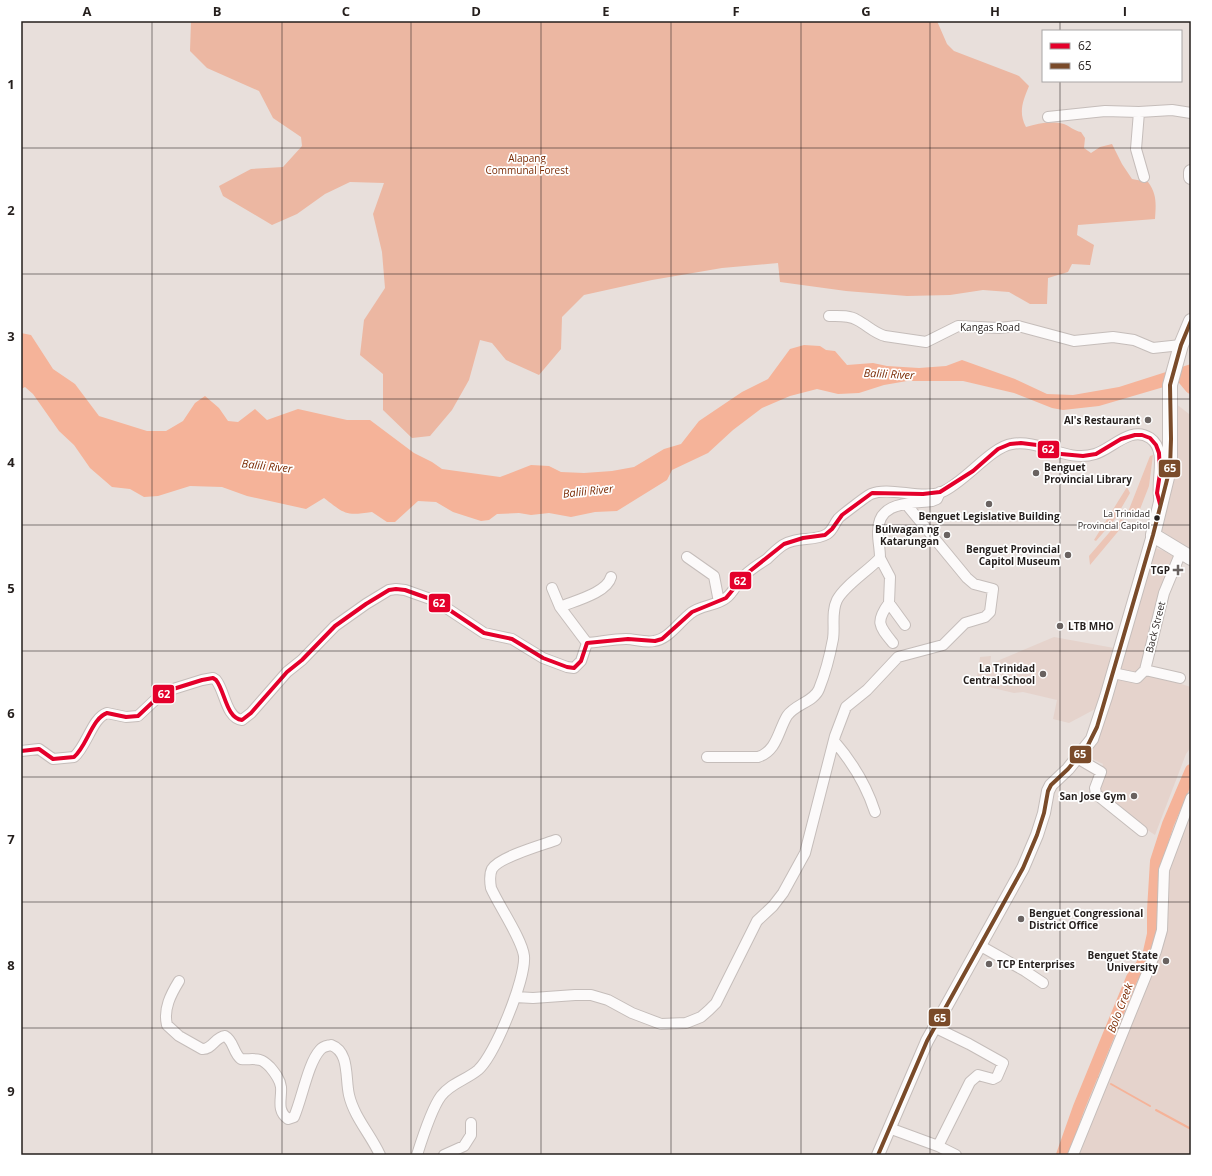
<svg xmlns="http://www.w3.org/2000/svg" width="1212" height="1176" font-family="'Open Sans',sans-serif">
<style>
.built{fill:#e5d3cc}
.green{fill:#ecc5b6}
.forest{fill:#ecb7a2}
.water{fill:#f5b399}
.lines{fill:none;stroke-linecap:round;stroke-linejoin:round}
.stream{stroke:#f5b399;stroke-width:2}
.river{stroke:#f5b399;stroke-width:12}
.minor-casing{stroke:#c5bdba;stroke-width:12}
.major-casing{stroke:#c5bdba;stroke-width:14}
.highway-casing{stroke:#c5bdba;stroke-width:16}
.minor{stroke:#fcfafa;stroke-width:10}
.major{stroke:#fcfafa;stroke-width:12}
.highway{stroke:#fcfafa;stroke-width:14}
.bus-1-casing{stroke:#fff;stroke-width:7}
.bus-2-casing{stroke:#fff;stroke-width:7}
.bus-1{stroke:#e4002b;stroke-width:4}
.bus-2{stroke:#7a4b2a;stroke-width:4}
.grid{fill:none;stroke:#251f1d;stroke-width:1;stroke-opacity:0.55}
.poi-dot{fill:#696260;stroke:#fff;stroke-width:1.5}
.bus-dot{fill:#251f1d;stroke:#fff;stroke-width:1.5}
.labels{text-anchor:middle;stroke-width:3.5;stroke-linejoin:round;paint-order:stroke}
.bus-label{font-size:9px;fill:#251f1d;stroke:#fff;text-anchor:end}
.park-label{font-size:10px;fill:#7a2b05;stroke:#fff}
.street-label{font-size:10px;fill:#251f1d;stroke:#fff}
.poi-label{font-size:10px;font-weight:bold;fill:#251f1d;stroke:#fff;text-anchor:end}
.water-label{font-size:11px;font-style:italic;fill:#7b2c05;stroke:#fff}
.line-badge{stroke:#fff;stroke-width:1.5}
.badge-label{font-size:11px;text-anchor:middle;font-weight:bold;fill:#fff}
.neatline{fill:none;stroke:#251f1d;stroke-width:1.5}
.grid-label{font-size:13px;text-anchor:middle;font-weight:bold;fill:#251f1d}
</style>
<rect width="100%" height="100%" fill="#e8dfdb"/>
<path class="built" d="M1175,403l14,11 2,-1v138l-29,-20v-12l16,-78z
M1153,547l11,4 14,8 -39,114h-22z
M1054,637l60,11 -13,58 -32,17 -16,-4 4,-19 -34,-8 -9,1 -38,-9 4,-27 11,-1 -1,8z
M1144,673l47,14v60l-5,7 -31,81 -38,-25 -21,-16 7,-30 -19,-9 31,-77z
M1191,762v393h-126l82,-208 3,-12 1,-71z"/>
<path class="green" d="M1153,455l-4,31 -12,31 -9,-5 22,-56z
M1127,487l3,6 -15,26 -19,22 -2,-1z
M1121,519l5,3 -36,43 -1,-9z"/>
<path class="forest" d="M191,21h746l10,23 7,7 65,25 10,10c-6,15 -11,26 -3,41 13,-4 25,-6 38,-3 6,2 10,7 17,8l4,6 -1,10 7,5 9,-6 12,-3 10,20 10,15 16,3c9,12 8,22 7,37l-77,6 -1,10 17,10 -4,20 -18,-1 -4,8 -20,6 -1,26h-17l-21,-12 -26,-2 -33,5 -43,1 -61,-5 -66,-9 -2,-19 -56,5 -70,12 -68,15 -22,22 -1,32 -22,26 -33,-15 -14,-17 -12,-3 -11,40 -17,30 -22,26 -18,2 -29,-28v-36l-23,-19 4,-35 21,-32 -3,-36 -9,-38 11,-31 -34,-1 -25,12 -28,20 -25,11 -49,-29 -4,-10 32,-17 32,-2 19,-21 -1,-9 -28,-19 -14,-27 -52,-23 -17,-17z"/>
<path class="water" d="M21,333l10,2 22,34 22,15 24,32 48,15h19l17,-10 12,-18 10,-7 14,12 9,13 10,1 17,-13 12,11 31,-11 49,11h23l44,33 18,9 10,7 58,8 31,-12 18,1 12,6 23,1 28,-2 22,-4 30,-18 17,-5 18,-23 43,-29 26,-13 22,-30 14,-4 16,1 6,4 9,1 12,14 26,-2 14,3 32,2 27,-2 16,-6 53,19 32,15 26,1 46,-8 72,-23v15l-92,27 -36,4 -11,-2 -38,-15 -51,-12h-56l-23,4 -25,8 -21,1 -21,-5 -27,7 -28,12 -29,22 -25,23 -36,17 -5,10 -50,31 -22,1 -24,5 -22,-4 -18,2 -12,-2 -22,1 -8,6 -8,1 -28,-9 -17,-10 -18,-1 -23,21h-8l-15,-10c-27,4 -27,2 -48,-14l-18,11 -59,-13 -25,-9 -32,-1 -32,10 -14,1 -14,-8 -18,-2 -22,-19 -16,-23 -15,-14 -26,-37 -8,-7 -4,2z"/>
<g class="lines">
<path class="stream" d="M1093,1074l5,3
M1111,1084l39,22
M1156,1110l35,19"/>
<path class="river" d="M1181,376l10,12
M1062,1155l17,-48 53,-129 16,-22 5,-22v-24l3,-49 12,-37 23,-54"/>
<g class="minor-casing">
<path id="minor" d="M1139,112l-3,37 8,28
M1048,117l57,-6 34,1 33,-2 19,3
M829,316c9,0 20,-1 28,4 10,5 17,13 28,16l41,6 32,-16 41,2 19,-2 56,15 39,-4 21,3 19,8 28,-3
M687,557l27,19 5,26
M880,558l10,19 -1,26 16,22
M552,588l8,19 27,36
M889,603c-14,19 -10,23 4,40
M560,607c14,-6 47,-14 51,-30
M1145,670l35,8
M1113,673l24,5 8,-8 19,-77 17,-41
M834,741c19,22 32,43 41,71
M21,751l18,-2 14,10 21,-2c13,-11 18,-39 33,-44l19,4 12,-1 17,-16 15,-10 32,-10 11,-2 3,2c9,11 10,38 26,40l9,-7 36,-41 15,-12 33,-34 31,-22 23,-14 7,-1 9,1 31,11 48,32 28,6 31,19 24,9 7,1 7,-7 6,-18c13,-1 26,-4 39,-4 9,0 19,4 28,2 15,-2 25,-19 37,-28 10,-8 25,-7 35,-15 8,-6 11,-16 18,-22 7,-7 15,-12 23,-17 5,-5 10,-10 16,-14 14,-9 31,-3 44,-11 6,-4 7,-10 11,-15 1,-2 30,-24 33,-25 18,-8 51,6 71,-2 23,-10 49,-45 70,-48 28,-5 54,19 83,10 17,-5 36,-29 55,-16 19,13 4,45 10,64
M707,757h51c19,-6 20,-26 29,-41 8,-12 27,-14 32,-27 6,-15 11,-34 14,-50 2,-12 -2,-27 4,-39 7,-14 31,-29 43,-42 0,-9 -2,-17 -2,-25 -1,-32 31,-29 54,-32l5,-2 3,-7
M1077,758l24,14 -6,16 1,6 46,37
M979,945l46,26 18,12
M179,981c-8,13 -16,28 -12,44l12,11 23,13c10,1 13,-12 23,-13 9,5 8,17 16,23 6,1 13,-1 19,1 4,1 8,5 10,7 5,6 10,12 11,20 1,12 -5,23 7,32l6,-2c8,-18 14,-54 26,-67 3,-4 7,-4 11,-5 19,7 14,33 18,50 5,22 22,40 31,60
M515,997l18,1 42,-3h16l17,5 24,13 29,11 25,-1 15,-6 8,-7 7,-7 41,-82 16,-15 10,-13 22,-40 30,-117 11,-29 21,-17 31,-33 45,-12 22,-22 20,-6 5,-5 3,-23 -19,-5 -7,-6 -61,-74
M934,1027l35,17 34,19 -6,14 -4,2 -15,-4 -8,7 -32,64
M889,1128l49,18 18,9
M417,1155c5,-16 15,-47 24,-59 10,-13 25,-16 37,-26 17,-15 48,-92 46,-114 -2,-17 -25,-50 -33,-68 -1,-6 -2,-13 1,-19 7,-12 50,-24 64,-29
M444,1155l20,-9 7,-11v-12
M1073,1155l83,-204 6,-21 2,-60 27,-72"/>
</g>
<g class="major-casing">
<path id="major" d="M878,1155l49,-114 96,-173 14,-33 7,-22 4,-22 3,-6 17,-16 24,-30 14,-42 47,-162"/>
</g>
<g class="highway-casing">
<path id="highway" d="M1191,172v5
M1191,321l-10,24 -11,40v80l-17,70 38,23"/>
</g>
<use href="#minor" class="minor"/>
<use href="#major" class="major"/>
<use href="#highway" class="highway"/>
<g class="bus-1-casing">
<path id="bus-1" d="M21,751l18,-2 14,10 21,-2c13,-11 18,-39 33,-44l19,4 12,-1 17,-16 15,-10 32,-10 11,-2 3,2c9,11 10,38 26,40l9,-7 36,-41 15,-12 33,-34 31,-22 23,-14 7,-1 9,1 31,11 48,32 28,6 31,19 24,9 7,1 7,-7 6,-18 41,-4 27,2 7,-2 30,-27 34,-14 19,-23 39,-31 19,-6 22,-3 7,-6 10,-14 30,-22 51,1 17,-2 33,-21 25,-22 12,-5 11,-1 16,2 24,9 22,2 13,-2 25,-15 14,-4h7l8,3 6,7 3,8 1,20 -3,20 3,11"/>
</g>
<g class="bus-2-casing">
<path id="bus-2" d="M878,1155l49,-114 96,-173 14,-33 7,-22 4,-22 3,-6 17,-16 20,-24 9,-18 56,-192 17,-67 1,-29 -1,-54 11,-40 10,-24"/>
</g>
<use href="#bus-1" class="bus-1"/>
<use href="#bus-2" class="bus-2"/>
</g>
<path class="grid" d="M152,21v1134M282,21v1134M411,21v1134M541,21v1134M671,21v1134M801,21v1134M930,21v1134M1060,21v10M1060,81v1074M21,148h1170M21,274h1170M21,399h1170M21,525h1170M21,651h1170M21,777h1170M21,902h1170M21,1028h1170"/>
<g class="poi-dot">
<circle cx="1148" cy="420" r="4"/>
<circle cx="1036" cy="473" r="4"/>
<circle cx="989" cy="504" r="4"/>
<circle cx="947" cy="535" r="4"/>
<circle cx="1068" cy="555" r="4"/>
<path d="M1176 564h4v4h4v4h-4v4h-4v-4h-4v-4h4z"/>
<circle cx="1060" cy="626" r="4"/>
<circle cx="1043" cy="674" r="4"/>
<circle cx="1134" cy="796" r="4"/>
<circle cx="1021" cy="919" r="4"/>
<circle cx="1166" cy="961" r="4"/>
<circle cx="989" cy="964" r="4"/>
</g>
<circle class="bus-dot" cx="1157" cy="518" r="3.5"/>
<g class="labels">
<g class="bus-label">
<text x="1150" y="517">La Trinidad<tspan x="1150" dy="12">Provincial Capitol</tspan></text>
</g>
<g class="park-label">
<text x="527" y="162">Alapang<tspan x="527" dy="12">Communal Forest</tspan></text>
</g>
<g class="street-label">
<text x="990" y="331">Kangas Road</text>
<text transform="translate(1155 627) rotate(-76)" y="4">Back Street</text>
</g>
<g class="poi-label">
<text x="1140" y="424">Al's Restaurant</text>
<text x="1044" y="471" text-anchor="start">Benguet<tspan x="1044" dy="12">Provincial Library</tspan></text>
<text x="989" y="520" text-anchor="middle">Benguet Legislative Building</text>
<text x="939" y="533">Bulwagan ng<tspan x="939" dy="12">Katarungan</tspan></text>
<text x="1060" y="553">Benguet Provincial<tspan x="1060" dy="12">Capitol Museum</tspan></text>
<text x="1170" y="574">TGP</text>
<text x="1068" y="630" text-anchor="start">LTB MHO</text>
<text x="1035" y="672">La Trinidad<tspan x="1035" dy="12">Central School</tspan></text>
<text x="1126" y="800">San Jose Gym</text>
<text x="1029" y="917" text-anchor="start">Benguet Congressional<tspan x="1029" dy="12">District Office</tspan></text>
<text x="1158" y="959">Benguet State<tspan x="1158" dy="12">University</tspan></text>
<text x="997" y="968" text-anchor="start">TCP Enterprises</text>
</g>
<g class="water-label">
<text transform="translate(889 374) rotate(3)" y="4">Balili River</text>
<text transform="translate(267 466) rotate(6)" y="4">Balili River</text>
<text transform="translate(588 491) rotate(-6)" y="4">Balili River</text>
<text transform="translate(1120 1008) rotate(-69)" y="4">Bolo Creek</text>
</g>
</g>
<g class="line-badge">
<rect x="1037" y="440" width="23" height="19" rx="4" fill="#e4002b"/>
<rect x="1158" y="459" width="23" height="19" rx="4" fill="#7a4b2a"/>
<rect x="729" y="571" width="23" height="19" rx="4" fill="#e4002b"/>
<rect x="428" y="593" width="23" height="20" rx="4" fill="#e4002b"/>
<rect x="152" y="684" width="23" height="20" rx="4" fill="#e4002b"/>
<rect x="1069" y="745" width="23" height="19" rx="4" fill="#7a4b2a"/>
<rect x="928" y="1008" width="23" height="19" rx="4" fill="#7a4b2a"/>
</g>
<g class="badge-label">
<text x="1048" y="453">62</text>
<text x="1170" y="472">65</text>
<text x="740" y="585">62</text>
<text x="439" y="607">62</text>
<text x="164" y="698">62</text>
<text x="1080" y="758">65</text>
<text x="940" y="1022">65</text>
</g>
<rect width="1212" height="1176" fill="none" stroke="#ffffff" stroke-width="44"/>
<rect x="1042" y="30" width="140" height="52" fill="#ffffff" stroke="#a8a5a5"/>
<rect x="1050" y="43" width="20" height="6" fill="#e4002b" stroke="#a8a5a5"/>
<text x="1078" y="50" font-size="12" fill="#251f1d">62</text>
<rect x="1050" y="63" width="20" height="6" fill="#7a4b2a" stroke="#a8a5a5"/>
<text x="1078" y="70" font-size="12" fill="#251f1d">65</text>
<rect x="22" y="22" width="1168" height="1132" class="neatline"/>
<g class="grid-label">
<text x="87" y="16">A</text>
<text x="217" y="16">B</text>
<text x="346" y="16">C</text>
<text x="476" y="16">D</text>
<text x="606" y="16">E</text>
<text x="736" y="16">F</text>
<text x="866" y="16">G</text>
<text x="995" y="16">H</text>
<text x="1125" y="16">I</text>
<text x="11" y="89">1</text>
<text x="11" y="215">2</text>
<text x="11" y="341">3</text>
<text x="11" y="467">4</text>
<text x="11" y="593">5</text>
<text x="11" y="718">6</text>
<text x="11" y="844">7</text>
<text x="11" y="970">8</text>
<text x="11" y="1096">9</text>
</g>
</svg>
